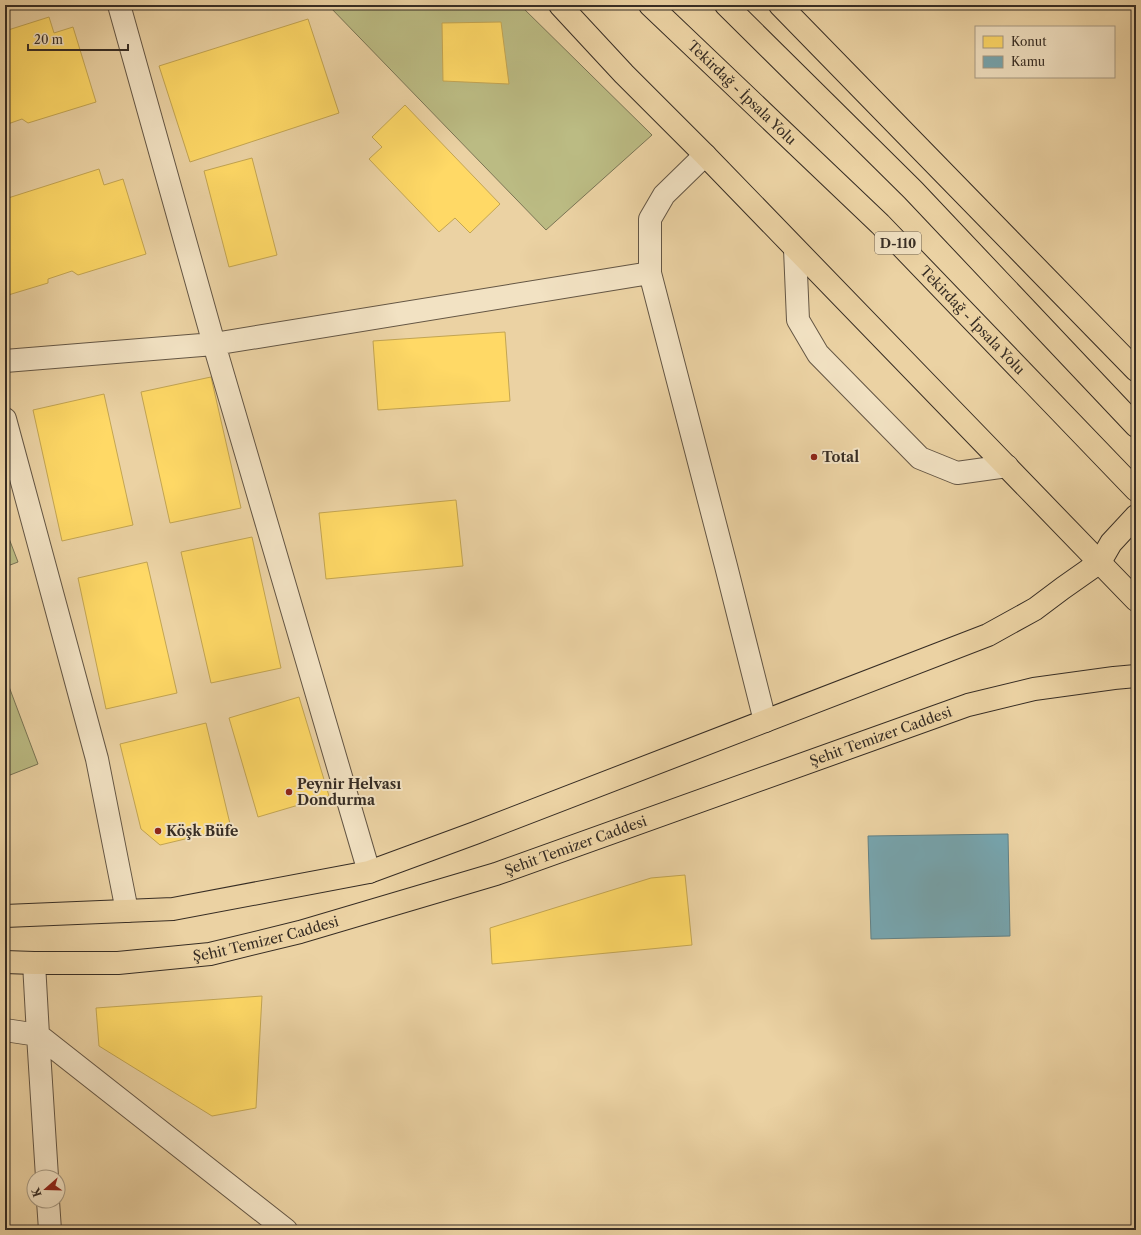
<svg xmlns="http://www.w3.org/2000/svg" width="1141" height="1235" font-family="'Libre Caslon Text',serif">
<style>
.green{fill:#bbbb83;stroke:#797454}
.homes{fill:#ffd966;stroke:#c3a552}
.public{fill:#76a5af;stroke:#638185}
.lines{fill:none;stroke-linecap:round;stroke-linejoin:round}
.minor-casing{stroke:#645644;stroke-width:24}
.major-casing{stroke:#372d24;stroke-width:24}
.highway-casing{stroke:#372d24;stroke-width:24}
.minor{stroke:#f2e2c3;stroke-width:22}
.major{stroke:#ebd2a3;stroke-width:22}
.highway{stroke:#ebd2a3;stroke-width:22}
.poi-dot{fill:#8f2418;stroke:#f2e2c3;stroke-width:1.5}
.labels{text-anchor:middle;stroke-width:4;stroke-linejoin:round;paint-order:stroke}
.shield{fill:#f2e2c3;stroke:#6f6354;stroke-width:1}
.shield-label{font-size:13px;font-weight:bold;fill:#372d24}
.street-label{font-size:14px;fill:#372d24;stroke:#f2e2c3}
.poi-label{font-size:14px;font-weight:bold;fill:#372d24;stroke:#f2e2c3;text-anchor:start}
</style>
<rect width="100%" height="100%" fill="#ebd2a3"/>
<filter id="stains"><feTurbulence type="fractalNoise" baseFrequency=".005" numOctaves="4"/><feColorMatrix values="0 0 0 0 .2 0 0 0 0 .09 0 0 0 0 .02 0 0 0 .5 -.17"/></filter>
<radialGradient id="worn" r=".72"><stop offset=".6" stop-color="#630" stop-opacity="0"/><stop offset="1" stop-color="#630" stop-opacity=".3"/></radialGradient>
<path class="green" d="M328,5h192l132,130 -106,95z
M5,528l13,34 -13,5z
M5,676l33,88 -33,13z"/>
<path class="homes" d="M49,17l5,16 19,-6 23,75 -68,21 -6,-4 -17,6v-94z
M308,19l31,94 -149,49 -31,-96z
M501,22l8,62 -66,-3 -1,-58z
M405,105l95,99 -30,29 -15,-15 -16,14 -70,-73 13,-12 -10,-10z
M252,158l25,97 -48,12 -25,-96z
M99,169l5,16 19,-6 23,75 -68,21 -6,-4 -24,8v4l-43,13v-97z
M505,332l5,69 -132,9 -5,-69z
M211,377l30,131 -71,15 -29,-131z
M104,394l29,131 -71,16 -29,-131z
M456,500l7,66 -137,13 -7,-66z
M252,537l29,131 -70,15 -30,-131z
M147,562l30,131 -71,16 -28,-131z
M299,697l30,99 -71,21 -29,-99z
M206,723l25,105 -71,17 -19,-16 -21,-85z
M685,875l7,70 -200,19 -2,-36 161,-50z
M262,996l-6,112 -44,8 -113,-70 -3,-38z"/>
<path class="public" d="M1008,834l2,102 -139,3 -3,-103z"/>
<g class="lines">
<g class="minor-casing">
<path id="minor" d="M119,5l95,339 155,528
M705,155l-41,40 -14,24v54l76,293 39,155
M795,249l3,71 20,34 102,104 37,15 50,-7
M5,361l209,-17 436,-71
M5,419l92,340 30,152
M34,963l4,72 248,195
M5,1030l33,5 9,142
M48,1201l2,29"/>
</g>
<g class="major-casing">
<g id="major">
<path d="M5,916l168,-7 196,-37 106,-39 513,-198 47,-26 28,-21 37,-26"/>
<path id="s1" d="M5,962l29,1h84l92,-9 90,-22 196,-58 472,-169 66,-16 80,-11 22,-2"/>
</g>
</g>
<g class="highway-casing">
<g id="highway">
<path d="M560,5l64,69 81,81 431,445"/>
<path id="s2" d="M650,5l230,219 256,266"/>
<path d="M726,5l187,185 223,236"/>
<path d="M780,5l356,365"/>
<path d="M1100,562l11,-19 25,-27"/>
</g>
</g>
<use href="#minor" class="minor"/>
<use href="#major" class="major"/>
<use href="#highway" class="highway"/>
</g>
<g class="poi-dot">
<circle cx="814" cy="457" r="4"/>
<circle cx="289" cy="792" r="4"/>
<circle cx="158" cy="831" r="4"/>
</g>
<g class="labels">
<rect class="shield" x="875" y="232" width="46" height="22" rx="3"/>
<g class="shield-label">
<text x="898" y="248">D-110</text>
</g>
<g class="street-label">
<text dy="5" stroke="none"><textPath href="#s2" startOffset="127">Tekirdağ - İpsala Yolu</textPath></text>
<text dy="5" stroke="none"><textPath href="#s2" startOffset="451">Tekirdağ - İpsala Yolu</textPath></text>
<text dy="5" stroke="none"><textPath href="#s1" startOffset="911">Şehit Temizer Caddesi</textPath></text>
<text dy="5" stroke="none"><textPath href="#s1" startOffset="587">Şehit Temizer Caddesi</textPath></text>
<text dy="5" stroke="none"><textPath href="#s1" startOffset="263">Şehit Temizer Caddesi</textPath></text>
</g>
<g class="poi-label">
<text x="822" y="462">Total</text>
<text x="297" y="789">Peynir Helvası<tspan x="297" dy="16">Dondurma</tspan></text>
<text x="166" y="836">Köşk Büfe</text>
</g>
</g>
<rect width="1141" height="1235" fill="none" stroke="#ebd2a3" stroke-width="20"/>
<rect x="6" y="6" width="1129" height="1223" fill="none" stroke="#372d24" stroke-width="2"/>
<rect x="10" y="10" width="1121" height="1215" fill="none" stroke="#372d24"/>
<rect x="975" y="26" width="140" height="52" fill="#f2e2c3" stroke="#a79a83"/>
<rect x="983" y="36" width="20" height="12" fill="#ffd966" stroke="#a79a83"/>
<text x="1011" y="46" font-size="12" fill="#372d24">Konut</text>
<rect x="983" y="56" width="20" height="12" fill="#76a5af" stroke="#a79a83"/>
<text x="1011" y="66" font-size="12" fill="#372d24">Kamu</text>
<g transform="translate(46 1189) rotate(250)"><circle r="19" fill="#f2e2c3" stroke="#a79a83"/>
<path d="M0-3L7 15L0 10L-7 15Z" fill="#8f2418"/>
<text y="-6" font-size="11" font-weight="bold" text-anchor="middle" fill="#372d24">K</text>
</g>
<path d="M28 44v6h100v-6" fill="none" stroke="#372d24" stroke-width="2"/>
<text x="34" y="44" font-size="12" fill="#372d24" stroke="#f2e2c3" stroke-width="3" paint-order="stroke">20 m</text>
<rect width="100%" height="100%" filter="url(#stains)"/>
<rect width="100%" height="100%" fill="url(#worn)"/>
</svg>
